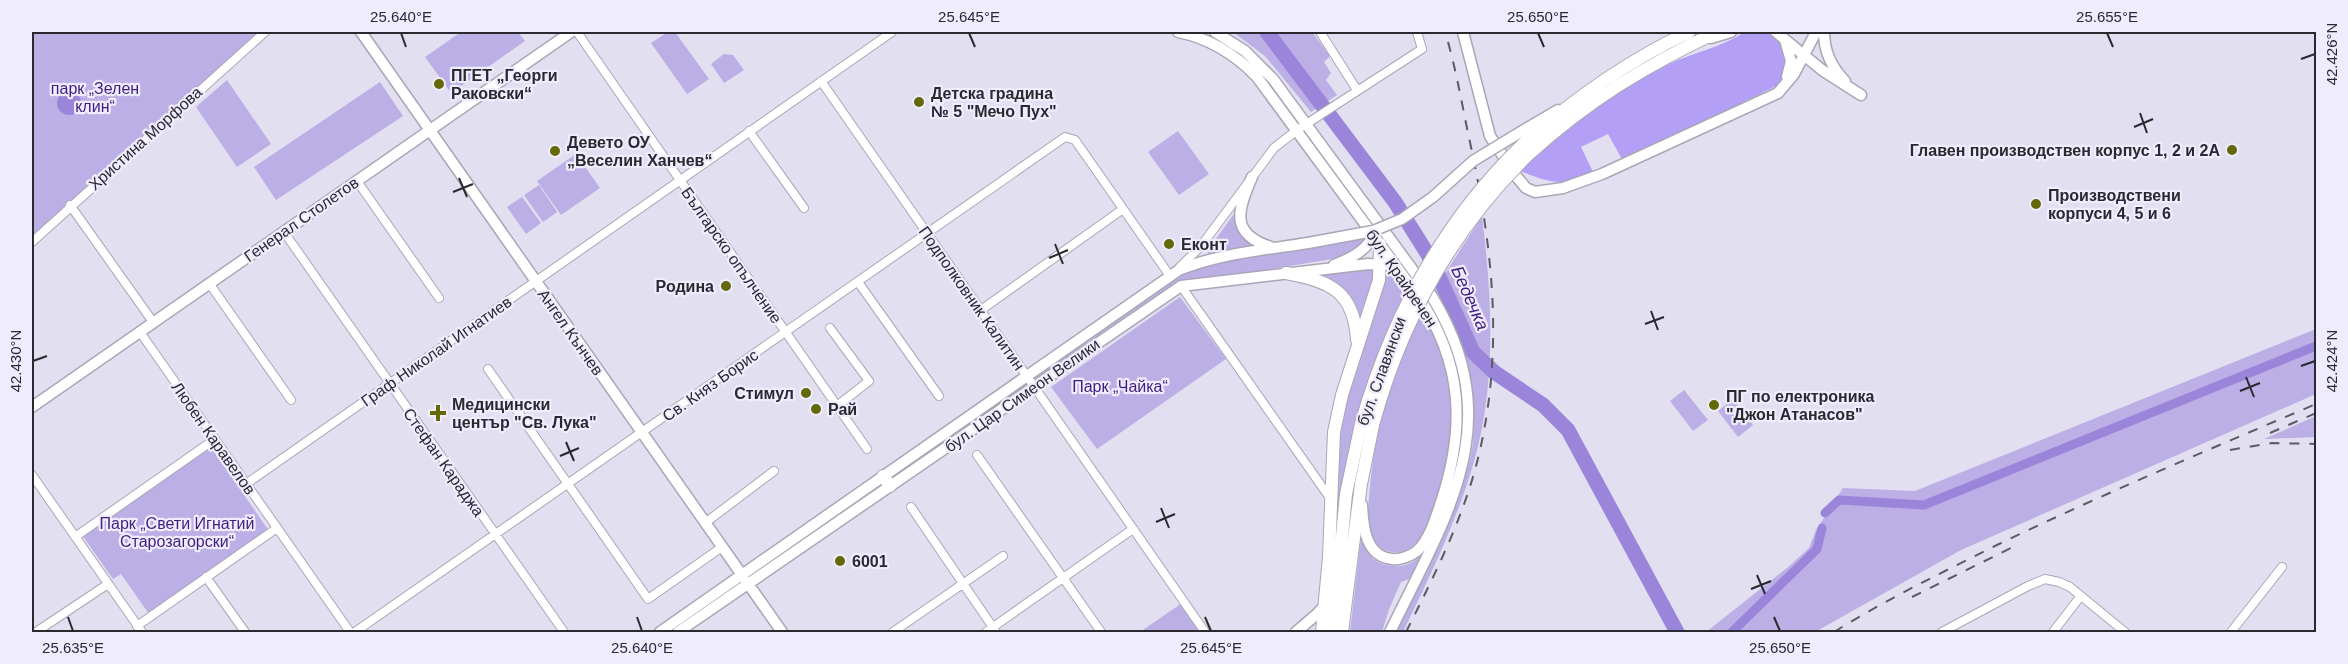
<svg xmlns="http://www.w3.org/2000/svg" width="2348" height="664" font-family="Helvetica,sans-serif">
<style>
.green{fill:#bbafe6}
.forest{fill:#b39ff6}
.water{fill:#9a85da}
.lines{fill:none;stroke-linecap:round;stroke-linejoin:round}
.canal{stroke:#9a85da;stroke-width:9}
.river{stroke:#9a85da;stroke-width:15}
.street-casing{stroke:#a9a6b6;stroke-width:10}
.secondary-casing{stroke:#a9a6b6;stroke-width:13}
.primary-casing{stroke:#a9a6b6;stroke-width:14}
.street{stroke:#fff;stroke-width:8}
.secondary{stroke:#fff;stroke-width:10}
.primary{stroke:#fff;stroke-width:12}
.rail{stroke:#5c5a64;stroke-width:2;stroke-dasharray:10 10;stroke-linecap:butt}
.secondary-bridge-casing{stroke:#a9a6b6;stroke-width:13;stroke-linecap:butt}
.primary-bridge-casing{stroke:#a9a6b6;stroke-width:14;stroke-linecap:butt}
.secondary-bridge{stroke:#fff;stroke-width:10}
.primary-bridge{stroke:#fff;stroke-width:12}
.ticks{fill:none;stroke:#2b2930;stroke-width:2}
.poi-dot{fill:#646806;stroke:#efecfd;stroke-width:2}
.labels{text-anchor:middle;stroke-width:4.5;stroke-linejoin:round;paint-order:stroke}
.poi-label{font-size:16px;font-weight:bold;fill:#2b2930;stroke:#efecfd;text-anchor:start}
.park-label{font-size:16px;fill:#421d80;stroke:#efecfd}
.street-label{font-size:16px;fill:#2b2930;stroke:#efecfd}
.water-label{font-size:18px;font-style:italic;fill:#452083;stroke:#efecfd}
.neatline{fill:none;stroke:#2b2930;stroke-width:2}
.ticks-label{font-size:15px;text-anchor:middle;fill:#2b2930}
</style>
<rect width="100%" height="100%" fill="#e2dff0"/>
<path class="green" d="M32,32h229l-229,211z
M461,32h57l7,9 -74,52 -26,-36z
M668,32h7l34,47 -22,15 -36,-51z
M1233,32h79l18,24 -6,6 7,11 -5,7 11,15 -26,17 -46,-56z
M724,54l9,1 11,15 -20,13 -13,-19z
M227,80l44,64 -34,23 -41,-60z
M380,82l23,34 -127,84 -22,-33z
M1178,131l31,43 -30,21 -31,-43z
M576,154l24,34 -39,27 -24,-34z
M539,185l18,27 -14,10 -19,-27z
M522,197l19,26 -15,11 -19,-27z
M1234,214l2,10 20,22 -47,8 -2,-3z
M1482,216c10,82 15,168 -9,249 -17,58 -44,113 -70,167h-8c19,-40 39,-79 56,-120 9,-23 20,-46 22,-70 5,-55 -11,-107 -38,-153z
M1368,236l-13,15 -17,7 -151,25 -20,5 -130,89 -1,-2 140,-98 35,-14z
M1377,267l-16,56 -16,-32 -27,-14v-2z
M1386,271l21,19 -26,55 -17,51 -26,145 -6,14 7,-123 4,-24z
M1180,297l46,62 -129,90 -46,-62z
M1422,311c14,26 24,52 28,81 5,36 -7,154 -51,160 -14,2 -27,-8 -30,-22 -3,-10 -1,-21 0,-32 3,-38 9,-75 21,-112 8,-26 20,-50 32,-75z
M2316,329v65l-355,156 -146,82h-109l81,-64 22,-20 7,-18 27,-42 72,3z
M1461,382l2,53 -14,66 -37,77 -11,4 -12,27 -7,23h-32l11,-93c7,17 13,25 32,27 12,1 21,-3 29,-12 15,-17 35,-79 37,-103 3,-23 3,-45 0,-68z
M1684,390l24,30 -15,11 -23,-30z
M1733,399l20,26 -15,12 -20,-26z
M2316,416v21l-52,2z
M210,446l59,85 -120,83 -28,-40 -8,5 -31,-44z
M1182,603l20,29h-62z"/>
<path class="forest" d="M1745,32c26,0 28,-1 43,22l-3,22 -9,10 -153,75 -15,-27 -27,13 13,27c-34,12 -41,10 -74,-3 45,-44 93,-79 149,-107 26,-12 51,-16 76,-32z"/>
<path class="water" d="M57 103a12 12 0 1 1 24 0a12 12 0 1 1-24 0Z"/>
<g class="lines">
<path class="canal" d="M1825,513l14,-13 85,5 392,-159
M1732,632l85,-83 5,-21"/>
<path class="river" d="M1267,32l128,170 37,59 41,91 21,20 49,33 25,25 109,202"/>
<g class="street-casing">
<path id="street" d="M577,32l290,417
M1320,32l37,58
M821,81l384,551
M749,131l55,77
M357,181l82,117
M70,205l83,117
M284,232l280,400
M32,242l233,-210
M1179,268l22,-22 73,-98 23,-18 125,-81 -5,-17
M858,282l81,114
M209,283l82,117
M1181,286l149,212
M981,310l142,-101
M830,328l39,53 -32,25
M140,332l210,300
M488,369l160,230 74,-52
M977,455l124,177
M32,475l110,157
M246,484l646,-452
M911,507l85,125
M705,523l69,-52
M75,537l140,-98
M206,577l39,55
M137,626l140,-98
M36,632l72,-48
M355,632l710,-495 10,3 95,136
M893,632l110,-76
M986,632l147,-103
M1942,632l86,-46 17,-7 14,3 11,5 55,45
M2053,632l27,-35
M2231,632l51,-65"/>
</g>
<g class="secondary-casing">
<path id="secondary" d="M361,32l421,600
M1178,32c30,6 57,22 79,45l161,219c45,67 48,131 23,206 -5,15 -11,37 -24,49 -6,5 -17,9 -25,8 -27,-3 -29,-33 -30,-54
M1215,32l30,19 28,28 158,216c79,128 16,219 -41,337
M1463,32l27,104 26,40 10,12 9,4 28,-4 39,-14 176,-81 16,-19 22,-42
M1776,32l46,38 39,25
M1824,32c0,19 7,35 21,49
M1711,38l20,-6
M1785,40l6,21 -4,16
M1514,136l44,-26
M1252,177c-14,33 -23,57 19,70
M1334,265c16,-6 39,-17 40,-36
M32,407l539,-375
M660,632l519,-362c41,-17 86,-20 129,-27
M678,632l503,-346 187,-22 20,1 14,9
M1296,632l21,-18 8,-9"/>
</g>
<g class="primary-casing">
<path id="primary" d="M1521,146c51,-46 106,-85 168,-114
M1529,154c60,-54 116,-88 188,-122
M1286,273c44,8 68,18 71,67
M883,476l7,10
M1322,632l7,-75 5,-125 8,-37 37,-115 1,-36
M1333,632l13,-138 15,-70
M1342,632l19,-148 12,-59"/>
</g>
<use href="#street" class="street"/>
<use href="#secondary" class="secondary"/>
<use href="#primary" class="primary"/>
<path class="rail" d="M2270,433l46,-20
M2230,450l42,-7 44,1
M1912,597l103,-51
M1406,632c26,-52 53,-105 69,-162 31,-115 18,-223 -7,-337 -7,-34 -13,-69 -23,-101
M1834,632c53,-33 109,-60 165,-88 104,-50 211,-95 317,-140"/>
<g class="secondary-bridge-casing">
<path id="secondary-bridge" d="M1308,243l65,-12 29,-12 31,-22 40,-36 41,-25"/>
</g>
<g class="primary-bridge-casing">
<path id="primary-bridge" d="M1361,424c30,-106 81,-201 160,-278
M1373,425c28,-103 79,-196 156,-271"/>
</g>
<use href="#secondary-bridge" class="secondary-bridge"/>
<use href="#primary-bridge" class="primary-bridge"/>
</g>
<path class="ticks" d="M401,33l5,14M969,33l6,14M1538,33l6,14M2107,33l6,14M2301,59l14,-5M2140,113l7,20M2134,127l19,-8M459,178l8,19M453,192l20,-8M1055,244l8,20M1049,258l19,-8M1651,311l7,19M1645,324l19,-7M33,361l14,-5M2301,366l14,-5M2246,377l8,20M2240,391l20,-8M566,442l8,19M560,456l19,-8M1161,508l8,20M1156,522l19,-8M1757,575l8,19M1751,589l20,-8M68,617l5,14M637,617l5,14M1205,617l6,14M1774,617l6,14"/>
<g class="poi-dot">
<circle cx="439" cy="84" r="6"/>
<circle cx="919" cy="102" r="6"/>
<circle cx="2232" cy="150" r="6"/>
<circle cx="555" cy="151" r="6"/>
<circle cx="2036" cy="204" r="6"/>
<circle cx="1169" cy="244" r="6"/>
<circle cx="726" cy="286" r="6"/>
<circle cx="806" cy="393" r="6"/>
<circle cx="1714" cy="405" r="6"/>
<circle cx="816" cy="409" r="6"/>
<path d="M435 404h6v6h6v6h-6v6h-6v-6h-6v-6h6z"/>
<circle cx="840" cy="561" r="6"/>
</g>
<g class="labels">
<g class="poi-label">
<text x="451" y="81">ПГЕТ „Георги<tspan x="451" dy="18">Раковски“</tspan></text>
<text x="931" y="99">Детска градина<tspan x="931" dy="18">№ 5 "Мечо Пух"</tspan></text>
<text x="567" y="148">Девето ОУ<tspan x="567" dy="18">„Веселин Ханчев“</tspan></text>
<text x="2220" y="156" text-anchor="end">Главен производствен корпус 1, 2 и 2А</text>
<text x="2048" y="201">Производствени<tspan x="2048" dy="18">корпуси 4, 5 и 6</tspan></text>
<text x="1181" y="250">Еконт</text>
<text x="714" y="292" text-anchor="end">Родина</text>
<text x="794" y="399" text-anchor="end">Стимул</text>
<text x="1726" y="402">ПГ по електроника<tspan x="1726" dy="18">"Джон Атанасов"</tspan></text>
<text x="452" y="410">Медицински<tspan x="452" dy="18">център "Св. Лука"</tspan></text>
<text x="828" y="415">Рай</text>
<text x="852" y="567">6001</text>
</g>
<g class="park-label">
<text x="95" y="94">парк „Зелен<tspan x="95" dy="18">клин“</tspan></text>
<text x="1120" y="392">Парк „Чайка“</text>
<text x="177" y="529">Парк „Свети Игнатий<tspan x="177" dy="18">Старозагорски“</tspan></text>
</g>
<g class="street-label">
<text transform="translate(145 138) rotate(-42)" y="6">Христина Морфова</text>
<text transform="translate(301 219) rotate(-35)" y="6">Генерал Столетов</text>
<text transform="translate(732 255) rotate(55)" y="6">Българско опълчение</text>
<text transform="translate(1402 278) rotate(56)" y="6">бул. Крайречен</text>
<text transform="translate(972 298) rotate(55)" y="6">Подполковник Калитин</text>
<text transform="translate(571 332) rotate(55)" y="6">Ангел Кънчев</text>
<text transform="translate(436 351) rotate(-35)" y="6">Граф Николай Игнатиев</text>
<text transform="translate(1381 371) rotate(-70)" y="6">бул. Славянски</text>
<text transform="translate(710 385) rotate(-35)" y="6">Св. Княз Борис</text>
<text transform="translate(1022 395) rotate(-35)" y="6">бул. Цар Симеон Велики</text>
<text transform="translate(214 438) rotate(55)" y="6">Любен Каравелов</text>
<text transform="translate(444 462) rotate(55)" y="6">Стефан Караджа</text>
</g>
<g class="water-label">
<text transform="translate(1470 298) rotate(66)" y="6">Бедечка</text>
</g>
</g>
<rect width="2348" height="664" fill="none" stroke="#efecfd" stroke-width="66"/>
<rect x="33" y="33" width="2282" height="598" class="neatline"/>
<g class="ticks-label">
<text x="401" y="22">25.640°E</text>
<text x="969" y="22">25.645°E</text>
<text x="1538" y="22">25.650°E</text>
<text x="2107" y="22">25.655°E</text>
<text transform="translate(2332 54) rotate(-90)" y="5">42.426°N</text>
<text transform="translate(2332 361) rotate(-90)" y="5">42.424°N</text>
<text transform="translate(16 361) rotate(-90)" y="5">42.430°N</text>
<text x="73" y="653">25.635°E</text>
<text x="642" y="653">25.640°E</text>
<text x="1211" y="653">25.645°E</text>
<text x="1780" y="653">25.650°E</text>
</g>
</svg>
